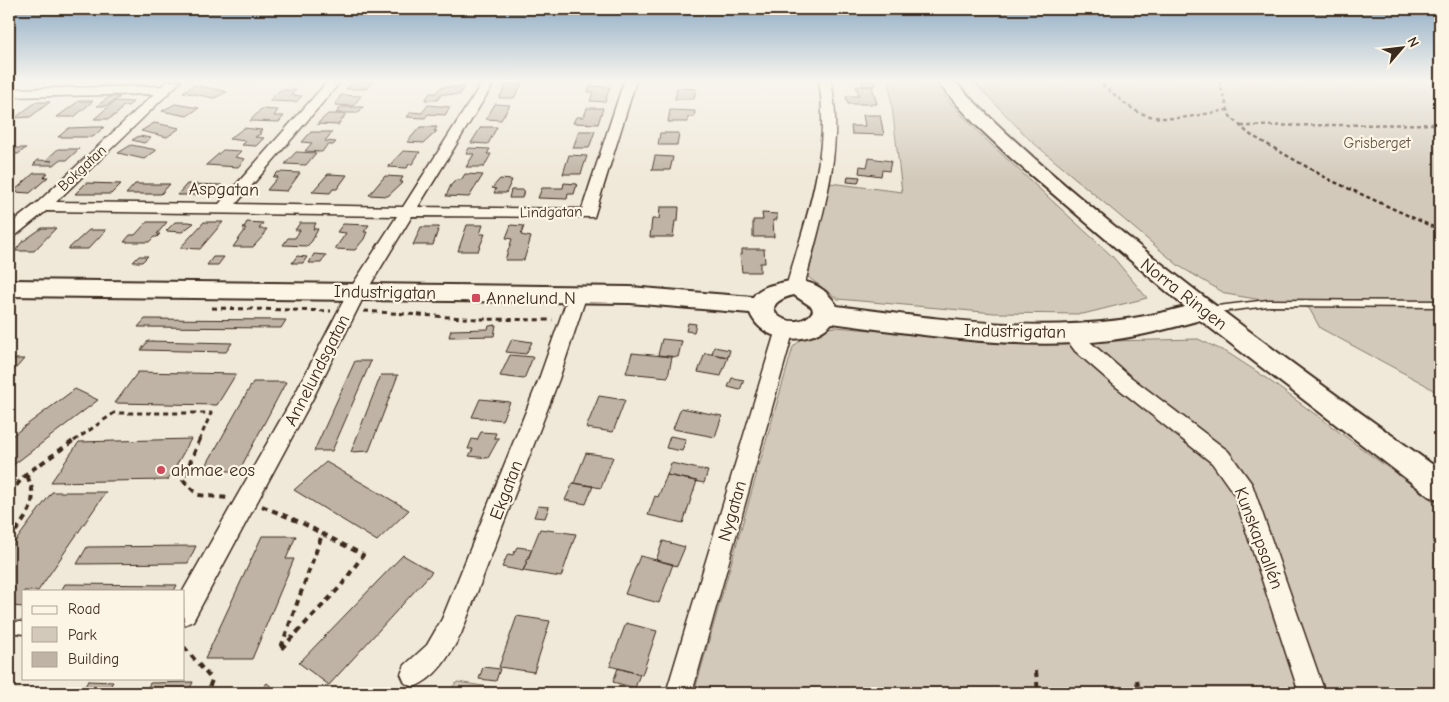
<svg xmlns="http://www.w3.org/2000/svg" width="1449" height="702" font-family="'Comic Neue',sans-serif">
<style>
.green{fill:#d2c9ba;stroke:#867a6c}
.building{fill:#beb3a4;stroke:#3b2a1e}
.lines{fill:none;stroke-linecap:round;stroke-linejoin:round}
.lane-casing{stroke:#3b2a1e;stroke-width:3}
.street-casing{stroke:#3b2a1e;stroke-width:3}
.secondary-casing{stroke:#3b2a1e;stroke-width:4}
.path-far2{stroke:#3b2a1e;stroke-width:2.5;stroke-dasharray:4 3;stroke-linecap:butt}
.path-far1{stroke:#3b2a1e;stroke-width:3;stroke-dasharray:5 4;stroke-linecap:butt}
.path{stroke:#3b2a1e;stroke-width:4;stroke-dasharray:6 5;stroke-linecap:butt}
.lane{fill:#fcf5e5;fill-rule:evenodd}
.street{fill:#fcf5e5;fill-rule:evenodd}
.secondary{fill:#fcf5e5;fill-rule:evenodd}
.poi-dot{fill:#d1495b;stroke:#fcf5e5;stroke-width:2}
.labels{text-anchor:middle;stroke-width:4.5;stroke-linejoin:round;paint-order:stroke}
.far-park-label{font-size:15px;fill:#615245;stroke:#fcf5e5}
.far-street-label{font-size:15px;fill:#3b2a1e;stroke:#fcf5e5}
.street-label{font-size:18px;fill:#3b2a1e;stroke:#fcf5e5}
.poi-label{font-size:18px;fill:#3b2a1e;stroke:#fcf5e5;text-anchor:start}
</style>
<rect width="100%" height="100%" fill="#f0e9d9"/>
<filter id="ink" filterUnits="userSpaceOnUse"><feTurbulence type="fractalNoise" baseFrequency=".02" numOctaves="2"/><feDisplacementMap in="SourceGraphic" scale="10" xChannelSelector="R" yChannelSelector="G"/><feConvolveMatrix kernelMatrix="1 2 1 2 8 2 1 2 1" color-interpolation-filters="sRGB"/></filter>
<g filter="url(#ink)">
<path class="green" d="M889,81h41l50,53 133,123 34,41 -64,16 -89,-1 -156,-14 -30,-22 22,-94 72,9z
M973,81h467v314l-16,-11 -104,-56 -11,-20 -83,-14 -47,-28 -149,-126z
M836,327l189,16 173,-4 30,14 31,20 181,133v187h-746l99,-346c13,-13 25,-19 43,-20z
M457,682l72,11h-82z"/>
<path class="building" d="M355,81h18l-7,8h-20z
M862,81h13l1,5h-13z
M507,84h15l-8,14h-15z
M194,85l31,6 -1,1h3l-13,6 -31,-6z
M590,86l20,1 -5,15 -15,-1 3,-9h-5z
M856,86h16l5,18h-29l-2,-8h13z
M441,87h23l-5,8 -17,-1 -5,6h-12l5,-7h6z
M677,88l19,1 -2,10h-19z
M280,90h16l-5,5 11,1 -6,6 -27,-1z
M341,95l20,1 -8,10 -18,-1z
M109,97h11l-14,9h-9z
M79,101h14l-19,16h-17z
M115,101l18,1 -5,4h-5l-5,7 -9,6h-15z
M36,102h14l-20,15 -15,1z
M175,104l24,4 -12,8 -25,-5z
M495,104l15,1 -9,15 -15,-1z
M428,105l22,2 -5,8 -17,-1 -3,4 -18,-1 4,-5 11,1z
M341,107h22l-5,6h-22z
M587,108h16l-5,16 -25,-1 3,-6h8z
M261,109l17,1 -4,6h10l-5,6 -29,-1z
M670,110l25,1 -1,6h-6v5h-20z
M328,114h18l-8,11 -21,-1z
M863,115h17l4,20 -32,-1 -1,-8h14z
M154,123l26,5 -13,9 -26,-6z
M94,127h10l-11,10h-35l11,-9z
M420,127h17l-3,4h3l-13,12 -17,-1z
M481,127h16l-9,17 -17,-1z
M244,128l18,2 -3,2 3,1 -7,4 9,1 -8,8 -14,-1 4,-4 -17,-2z
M579,131h16l-6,17h-16z
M311,132h21l-7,9 11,1 -3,3h-6l-5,7 -17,-1 7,-8 -10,-1z
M660,133h19l-2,12h-19z
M139,136l12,2 -7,5 -12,-3z
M131,145l26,5 -13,9 -26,-6z
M15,148h11l-8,6h-9z
M469,148l21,1 -3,5h4l-7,13h-18l8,-13h-8z
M58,149h21l-12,11h-7l-6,5h-21l5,-5 14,1 -6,-1z
M223,150l18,1 -6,6 10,2 -7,8 -32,-2z
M403,151l17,1 -8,12h-3l-2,4 -19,-1z
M296,152l20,1 -10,12 -21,-1z
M569,155l18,1 -6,18h-18z
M655,156l18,1 -3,13h-18z
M869,158l22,3 -2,10 -7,-1 -1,6 -22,-3 1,-7 7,1z
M278,172l22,1 -13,18 -20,-1 11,-13h-5z
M34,173h14l-4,4h4l-18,16 -17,-1z
M328,174l19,1 -10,14h-4l-3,4 -18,-1z
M465,174l18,1 -14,22 -23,-1 5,-11 5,-5h5z
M385,176l18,1 -3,5h3l-15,14 -19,-1z
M848,176l12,1 -2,6 -11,-1z
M500,179l12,1 -6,13h-12l2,-4 -4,-1z
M86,183l35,1 -10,10h-36z
M564,183l13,1 -3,10h-6l-1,5 -29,-1 4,-10h21z
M135,184h35l-9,10h-35z
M187,184l35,1 -9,10h-36z
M511,190h13l-2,8h-13z
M660,207h19l-1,14h-3l-2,16h-23l2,-18h7z
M762,213l15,1v6h-4l1,17h-21v-17h10z
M147,222h20l-10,12h3l-3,3h-3l-5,5h-25l6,-7h5z
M175,222h14l5,1 -12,9 -16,-1z
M204,222h19l-23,27 -20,-1z
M247,222l16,1 -4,6h8l-4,5h2l-12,13h-20l13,-18h-3z
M300,223h16l-3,6h5l-6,12 -5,5 -24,-1 5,-7h7l5,-8h-5z
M343,224l26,1 -5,7h3l-3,7 -9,11 -20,-1 11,-16 -9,-1z
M467,225h16l-3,9h5l-7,17h-20z
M511,225l13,1 -3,9 10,2 -7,23h-19l7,-21 -6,-1z
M421,227h18l-6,18h-20z
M42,228h14l-22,23h-19l7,-9z
M89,230h17l-18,19h-20z
M742,249h22l1,14h-5v9h-18l-2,-18h2z
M314,254l12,1 -5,8h-12z
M139,256h9l-6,6h-9z
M297,256l10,1 -4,6h-11z
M213,257h11l-6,8h-11z
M145,319l141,1 -5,8 -143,-1z
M688,323l8,1 -2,8 -8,-1z
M496,325l-2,11 -45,1 2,-7 37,-1 1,-3z
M512,339l20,3 -6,12 -20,-2z
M662,339l20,2 -4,16 -20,-2z
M148,341l84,2 -6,9 -85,-2z
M714,347l16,3 -2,7 -16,-3z
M632,353l40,4 -4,20 -42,-4z
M705,353l23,4 -7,19 -23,-4z
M510,355l23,2 -9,22 -24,-3z
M9,359h15l-15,17z
M355,361h16l-39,90h-18z
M138,372l98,2 -19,31 -102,-2z
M381,375h17l-29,76 -18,1z
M732,378l12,2 -4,10 -12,-3z
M253,382h33l-47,89h-36z
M75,389l23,11 -86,66 -3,-2v-26z
M599,396l26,4 -12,32 -27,-4z
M480,399l30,3 -8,18 -30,-3z
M681,408l41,8 -7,21 -42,-8z
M481,432l15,1 -2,5h5l-11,20 -19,-2 4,-7h-5l4,-10 5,1z
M670,436l16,3 -4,12 -16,-3z
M191,439l-23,41 -117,2 28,-40z
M586,453l27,4 -12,31 -27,-5z
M326,462l83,48 -32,31 -83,-51z
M671,463l37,8 -4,12 -37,-8z
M667,475l30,6 -14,42 -35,-8 7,-19 3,1z
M573,483l20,3 -7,18 -21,-4z
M52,492h54l-68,99h-14v16l-15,-1v-56z
M538,506l11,1 -4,11 -11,-1z
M540,529l36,5 -15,43 -38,-6z
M262,536h34l-10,23h8l-42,100h-47z
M663,541l22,6 -8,19 -21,-6z
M196,546l-8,17 -111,1 10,-17z
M517,547l15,2 -9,22 -21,-4 6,-13 5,1z
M403,555l29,17 -103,113 -30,-22z
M640,556l33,8 -14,39 -34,-9z
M65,584l112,1 -3,6h-113z
M517,616l33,5 -16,51 -35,-5z
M626,623l31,8 -15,44 -32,-9z
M483,667l17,2 -4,12 -17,-2z
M618,668l22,6 -5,14 -22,-6z
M88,681l25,1 -7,11h-25z
M193,682l-5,11h-43l5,-10z
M267,683l12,10h-22z"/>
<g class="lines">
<g class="lane-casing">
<path id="lane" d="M1268,300l172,1v6l-172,-1 -59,7 -4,-3 4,-3z
M9,622h15v12l-15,-2z"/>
</g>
<g class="street-casing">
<path id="street" d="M168,81h13l-125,121 163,2 109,-123h13l-105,123 167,3 80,-126h12l-77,126 164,2 42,-128h12l-42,136 -182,-1 -46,76 -53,106 -120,223 -9,4 -1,-34 111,-195 54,-104 49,-76 -351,-5 -31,25 -6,2v-13l28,-22 117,-109 -145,3v-8l153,-3z
M819,81h12c14,71 -10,137 -27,206l-3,4h-12l-3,-4c20,-68 45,-134 33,-206z
M578,288l6,2 3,4 -28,85 -98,255c-12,22 -23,43 -47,53l-9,-4 -4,-9 4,-9 22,-20 15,-26 97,-240 30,-85 3,-4z
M785,323l6,2 3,4 -102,364h-26l110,-364 3,-4z
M1071,327l6,2 12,12 39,34 100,76 24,33 73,209h-26l-65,-199 -22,-31 -98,-78 -39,-34 -13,-18 3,-4z"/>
</g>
<g class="secondary-casing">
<path id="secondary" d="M936,81h18c52,55 110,104 169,152 102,83 210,160 317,237v30l-11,-4 -229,-176c-29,8 -58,16 -89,20 -92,11 -187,-5 -279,-17 -21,23 -69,22 -82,-10l-120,-10 -621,-7v-16l621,7 123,10c5,-8 14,-11 23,-13 26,-7 46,-2 61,22 115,15 233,33 348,1l-174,-149 -37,-35zM794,295l18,12 1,4c-17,26 -66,-5 -19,-16z"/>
</g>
<path class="path-far2" d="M1096,81c14,8 24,20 37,28 28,17 64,6 94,1
M1219,81l11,35 19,18 81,46 110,50
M1241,126l199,-2"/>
<path class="path-far1" d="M212,308l119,3
M364,311l113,8 76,1
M74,441l40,-28h97l-12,28"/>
<path class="path" d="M200,439l-17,41 15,15 31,3
M9,494l17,-20 50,-35
M262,506l40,17 61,32 -22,31 -61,64 42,-115
M9,540c17,-24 33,-37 17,-66
M184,647l28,33 -5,13
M1036,671l2,22
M1137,680l2,13"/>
<use href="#lane" class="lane"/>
<use href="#street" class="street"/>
<use href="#secondary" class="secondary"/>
</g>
</g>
<linearGradient id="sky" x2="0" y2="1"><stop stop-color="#8facc5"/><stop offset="0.45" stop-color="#f8f5ee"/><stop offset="1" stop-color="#f8f5ee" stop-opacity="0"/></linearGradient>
<rect width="1449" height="179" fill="url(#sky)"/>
<g class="poi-dot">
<rect x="471" y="293" width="10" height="10" rx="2.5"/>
<circle cx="161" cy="470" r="5"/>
</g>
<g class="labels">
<g class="far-park-label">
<text x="1377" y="148">Grisberget</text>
</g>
<g class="far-street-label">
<text transform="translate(82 168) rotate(-43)" y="5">Bokgatan</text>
<text transform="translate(551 212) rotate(-1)" y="5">Lindgatan</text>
</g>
<g class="street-label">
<text transform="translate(224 189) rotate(1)" y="6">Aspgatan</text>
<text transform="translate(385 292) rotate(1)" y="6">Industrigatan</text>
<text transform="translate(1184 294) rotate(38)" y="6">Norra Ringen</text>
<text transform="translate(1015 331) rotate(1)" y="6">Industrigatan</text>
<text transform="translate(317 370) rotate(-63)" y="6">Annelundsgatan</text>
<text transform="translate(506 490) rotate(-69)" y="6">Ekgatan</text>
<text transform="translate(732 511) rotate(-74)" y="6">Nygatan</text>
<text transform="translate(1259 538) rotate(69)" y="6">Kunskapsallén</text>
</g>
<g class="poi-label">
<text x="486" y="304">Annelund N</text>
<text x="171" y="476">ahmae eos</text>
</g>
</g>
<rect width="1449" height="702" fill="none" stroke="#fcf5e5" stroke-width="30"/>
<rect x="15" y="15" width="1419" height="672" fill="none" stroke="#3b2a1e" stroke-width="2" filter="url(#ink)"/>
<rect x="22" y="590" width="162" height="90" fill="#fcf5e5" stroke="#afa495"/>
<rect x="32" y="606" width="25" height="8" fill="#fcf5e5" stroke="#afa495"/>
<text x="68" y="614" font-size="15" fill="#3b2a1e">Road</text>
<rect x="32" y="627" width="25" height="15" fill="#d2c9ba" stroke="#afa495"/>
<text x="68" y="640" font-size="15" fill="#3b2a1e">Park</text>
<rect x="32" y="652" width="25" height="15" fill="#beb3a4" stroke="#afa495"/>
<text x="68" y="664" font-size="15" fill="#3b2a1e">Building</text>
<g transform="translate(1402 48) rotate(62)" stroke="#fcf5e5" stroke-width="4" paint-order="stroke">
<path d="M0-4L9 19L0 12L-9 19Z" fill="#3b2a1e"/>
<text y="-8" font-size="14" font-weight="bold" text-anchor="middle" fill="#3b2a1e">N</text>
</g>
</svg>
